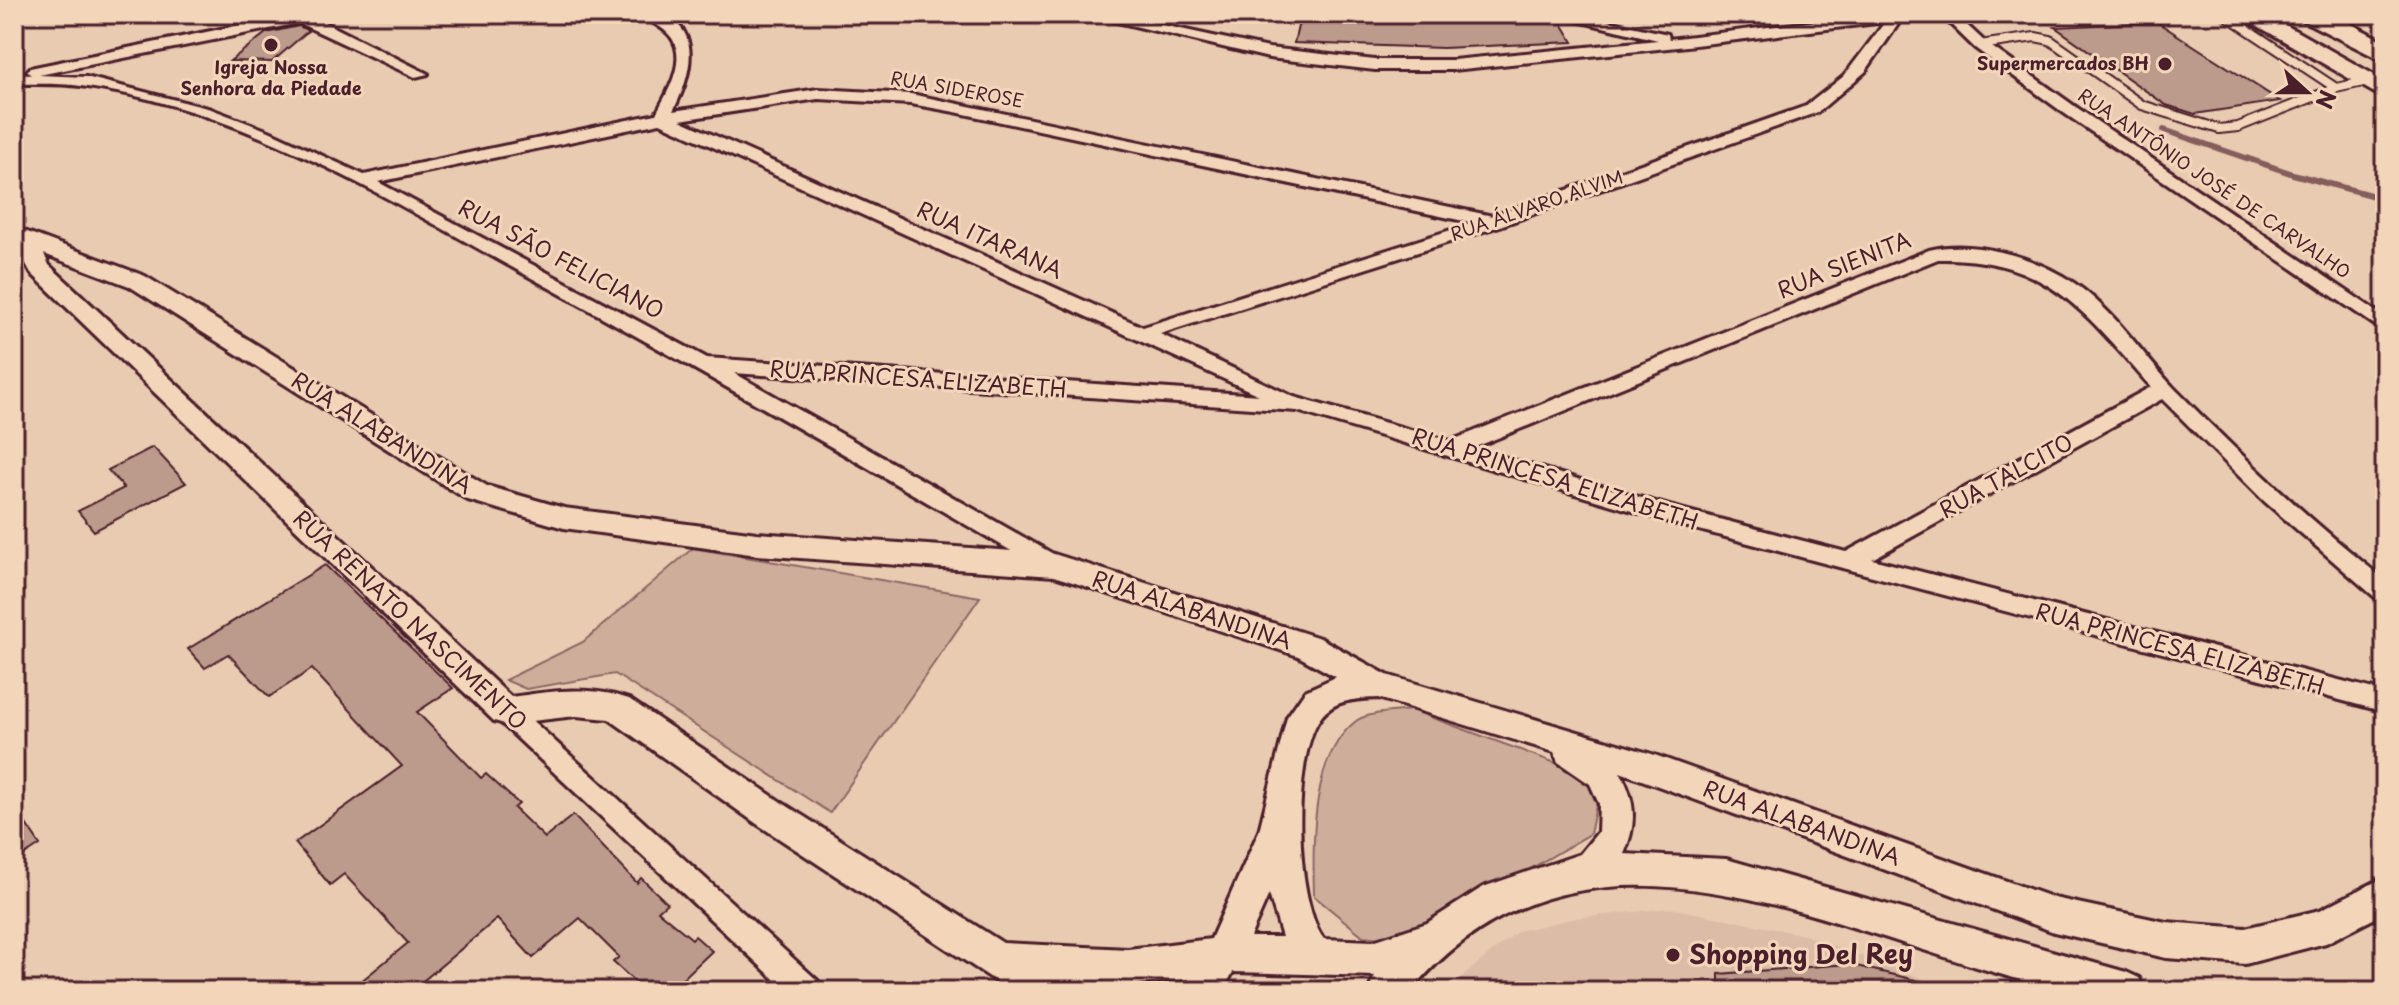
<svg xmlns="http://www.w3.org/2000/svg" width="2399" height="1005" font-family="'Playpen Sans',sans-serif">
<style>
.built{fill:#dcbca6}
.green{fill:#ceae9b;stroke:#8c6663;stroke-width:2}
.lines{fill:none;stroke-linecap:round;stroke-linejoin:round}
.stream{stroke:#845d5c;stroke-width:6}
.building{fill:#bc9a8c;stroke:#4a1f2b;stroke-width:2}
.service-casing{stroke:#4a1f2b;stroke-width:12}
.minor-casing{stroke:#4a1f2b;stroke-width:6}
.tertiary-casing{stroke:#4a1f2b;stroke-width:6}
.primary-casing{stroke:#4a1f2b;stroke-width:6}
.motorway-casing{stroke:#4a1f2b;stroke-width:6}
.service{stroke:#f3d6ba;stroke-width:8}
.minor{fill:#f3d6ba;fill-rule:evenodd}
.tertiary{fill:#f3d6ba;fill-rule:evenodd}
.primary{fill:#f3d6ba;fill-rule:evenodd}
.motorway{fill:#f3d6ba;fill-rule:evenodd}
.poi-dot{fill:#4a1f2b;stroke:#f3d6ba;stroke-width:3}
.labels{text-anchor:middle;stroke-width:6;stroke-linejoin:round;paint-order:stroke}
.far-poi-label{font-size:18px;font-weight:bold;fill:#4a1f2b;stroke:#f3d6ba;text-anchor:end}
.far-street-label{font-size:18px;fill:#4a1f2b;stroke:#f3d6ba}
.street-label{font-size:22px;fill:#4a1f2b;stroke:#f3d6ba}
.near-poi-label{font-size:26px;font-weight:bold;fill:#4a1f2b;stroke:#f3d6ba;text-anchor:start}
</style>
<rect width="100%" height="100%" fill="#e9cbb1"/>
<filter id="ink" filterUnits="userSpaceOnUse"><feTurbulence type="fractalNoise" baseFrequency=".0125" numOctaves="2"/><feDisplacementMap in="SourceGraphic" scale="16" xChannelSelector="R" yChannelSelector="G"/><feConvolveMatrix kernelMatrix="1 2 1 2 8 2 1 2 1" color-interpolation-filters="sRGB"/></filter>
<g filter="url(#ink)">
<path class="built" d="M1670,908l135,27 134,50 57,6h-545l14,-17 53,-43 58,-13z"/>
<path class="green" d="M693,548l287,49 -150,216 -215,-139 -89,15 -21,-9 78,-38z
M1411,710l172,63 14,28 -7,33 -183,107 -44,-5 -49,-40c-1,-53 -4,-139 42,-175 12,-9 40,-9 55,-11z"/>
<g class="lines">
<path class="stream" d="M2164,130l129,44 92,25"/>
</g>
<path class="building" d="M1363,14h128l26,6 1,-6h27l15,6 13,22 -130,6 -149,-5 6,-25 56,5z
M2157,22l123,79 -85,13 -29,-9 -111,-78z
M299,26l9,5 -36,31 -42,-1 36,-28z
M153,447l33,36 -92,48 -16,-20 46,-23 -16,-18z
M325,565l128,123 -36,24 64,66 5,-4 33,30 -5,4 31,30 28,-23 64,68 4,-5 26,25 -9,8 34,28 3,-3 17,15 -42,40h-23l-12,-9 -22,-20 6,-5 -39,-39 -47,40 -36,-39 -86,72h-62l59,-48 -64,-69 -14,11 -35,-42 107,-77 -90,-97 -43,28 -41,-43 -23,14 -17,-19z
M14,806l26,39 -26,17z
M1848,964l76,18 -1,9h-204v-17z"/>
<g class="lines">
<g class="service-casing">
<path id="service" d="M2224,14l112,74
M1980,45l55,-8 15,3 92,65 77,24 19,-2 98,-39 32,-7"/>
</g>
<g class="minor-casing">
<path id="minor" d="M294,14h14l120,60 -13,3 -116,-54 -260,52 47,2 125,32 58,22 95,44 292,-61c11,-21 32,-54 15,-77 -8,-11 -21,-14 -30,-23 65,0 53,57 32,97l145,-22 93,5 582,122 313,-110 38,-30 41,-54 -198,24 -234,24h-78l-106,-12 -185,-44h27l158,34 106,12h78l205,-20 -110,-26h27l93,20 1,5 208,-25h42l-18,6 -36,52 -47,40 -318,114 -340,108 134,63 156,44 479,-191c45,-11 107,7 145,33 40,27 67,70 100,105 67,68 136,133 211,192v22l-8,-3 -113,-98 -102,-102 -290,160 513,133v20l-716,-190 -372,-111 -563,-38 328,186 3,6 -3,6h-16c-166,-96 -332,-193 -500,-285 -146,-79 -298,-178 -465,-200 -22,-3 -45,-2 -67,-2v-10l17,1 -4,-4 3,-3zM818,99l93,5 44,8 518,111 -330,104 -463,-207zM660,123l599,272 -552,-37 -329,-176zM1938,259c110,-2 146,53 213,128l-305,165 -177,-46 -196,-58z
M1940,14h15l30,28 88,63 312,212v15l-324,-221 -86,-63z
M505,700l9,4 304,277 5,10h-36l-291,-273 -4,-7 4,-7z"/>
</g>
<g class="tertiary-casing">
<path id="tertiary" d="M14,227l131,49 342,210 77,22 193,25 297,21 266,84 67,37 265,79 402,144 112,24 79,6 75,-18 65,-33v36l-59,30 -81,21 -79,-6 -112,-26 -434,-160c16,28 17,52 4,82l102,5 400,113 13,6 6,13c-27,0 -59,5 -85,-1 -212,-48 -472,-209 -649,1h-43l7,-15 -142,-4 -10,19h-39l5,-12 -61,6 -69,-3 4,9h-52l-254,-167 -148,-105 -33,-3 -71,8 -11,-3 -463,-448 -17,-31zM44,254l85,32 339,214 96,28 193,27 297,21 244,80 38,21 -31,14 -18,26 -28,114 -48,108 -83,10 -125,-6 -222,-141 -152,-103c-40,-14 -77,-8 -118,-2l-462,-432zM1378,698l176,54 4,10 32,22 9,20 -1,28 -18,22 -97,33 -56,36 -54,18 -49,-2c-30,-38 -32,-185 -3,-222 14,-18 36,-18 57,-19zM1269,894l13,43h-32z"/>
</g>
<g class="primary-casing">
<path id="primary" d="M2237,14h29l119,67v18z"/>
</g>
<g class="motorway-casing">
<path id="motorway" d="M2298,14h35l52,28v20l-83,-42z"/>
</g>
<use href="#service" class="service"/>
<use href="#minor" class="minor"/>
<use href="#tertiary" class="tertiary"/>
<use href="#primary" class="primary"/>
<use href="#motorway" class="motorway"/>
</g>
</g>
<g class="poi-dot">
<circle cx="271" cy="45" r="8"/>
<circle cx="2165" cy="64" r="8"/>
<circle cx="1673" cy="955" r="8"/>
</g>
<g class="labels">
<g class="far-poi-label">
<text x="2149" y="70">Supermercados BH</text>
<text x="271" y="74" text-anchor="middle">Igreja Nossa<tspan x="271" dy="21">Senhora da Piedade</tspan></text>
</g>
<g class="far-street-label">
<text transform="translate(957 90) rotate(10)" y="6">RUA SIDEROSE</text>
<text transform="translate(2214 184) rotate(34)" y="6">RUA ANTÔNIO JOSÉ DE CARVALHO</text>
<text transform="translate(1537 206) rotate(-19)" y="6">RUA ÁLVARO ALVIM</text>
</g>
<g class="street-label">
<text transform="translate(990 240) rotate(24)" y="8">RUA ITARANA</text>
<text transform="translate(561 259) rotate(28)" y="8">RUA SÃO FELICIANO</text>
<text transform="translate(1844 265) rotate(-22)" y="8">RUA SIENITA</text>
<text transform="translate(918 379) rotate(4)" y="8">RUA PRINCESA ELIZABETH</text>
<text transform="translate(382 433) rotate(32)" y="8">RUA ALABANDINA</text>
<text transform="translate(2006 476) rotate(-29)" y="8">RUA TALCITO</text>
<text transform="translate(1555 479) rotate(17)" y="8">RUA PRINCESA ELIZABETH</text>
<text transform="translate(1192 610) rotate(18)" y="8">RUA ALABANDINA</text>
<text transform="translate(410 620) rotate(43)" y="8">RUA RENATO NASCIMENTO</text>
<text transform="translate(2180 649) rotate(15)" y="8">RUA PRINCESA ELIZABETH</text>
<text transform="translate(1802 823) rotate(20)" y="8">RUA ALABANDINA</text>
</g>
<g class="near-poi-label">
<text x="1689" y="964">Shopping Del Rey</text>
</g>
</g>
<rect width="2399" height="1005" fill="none" stroke="#f3d6ba" stroke-width="48"/>
<rect x="24" y="24" width="2351" height="957" fill="none" stroke="#4a1f2b" stroke-width="3" filter="url(#ink)"/>
<g transform="translate(2307 92) rotate(111)" stroke="#f3d6ba" stroke-width="6" paint-order="stroke">
<path d="M0-6L14 30L0 20L-14 30Z" fill="#4a1f2b"/>
<text y="-12" font-size="22" font-weight="bold" text-anchor="middle" fill="#4a1f2b">N</text>
</g>
</svg>
